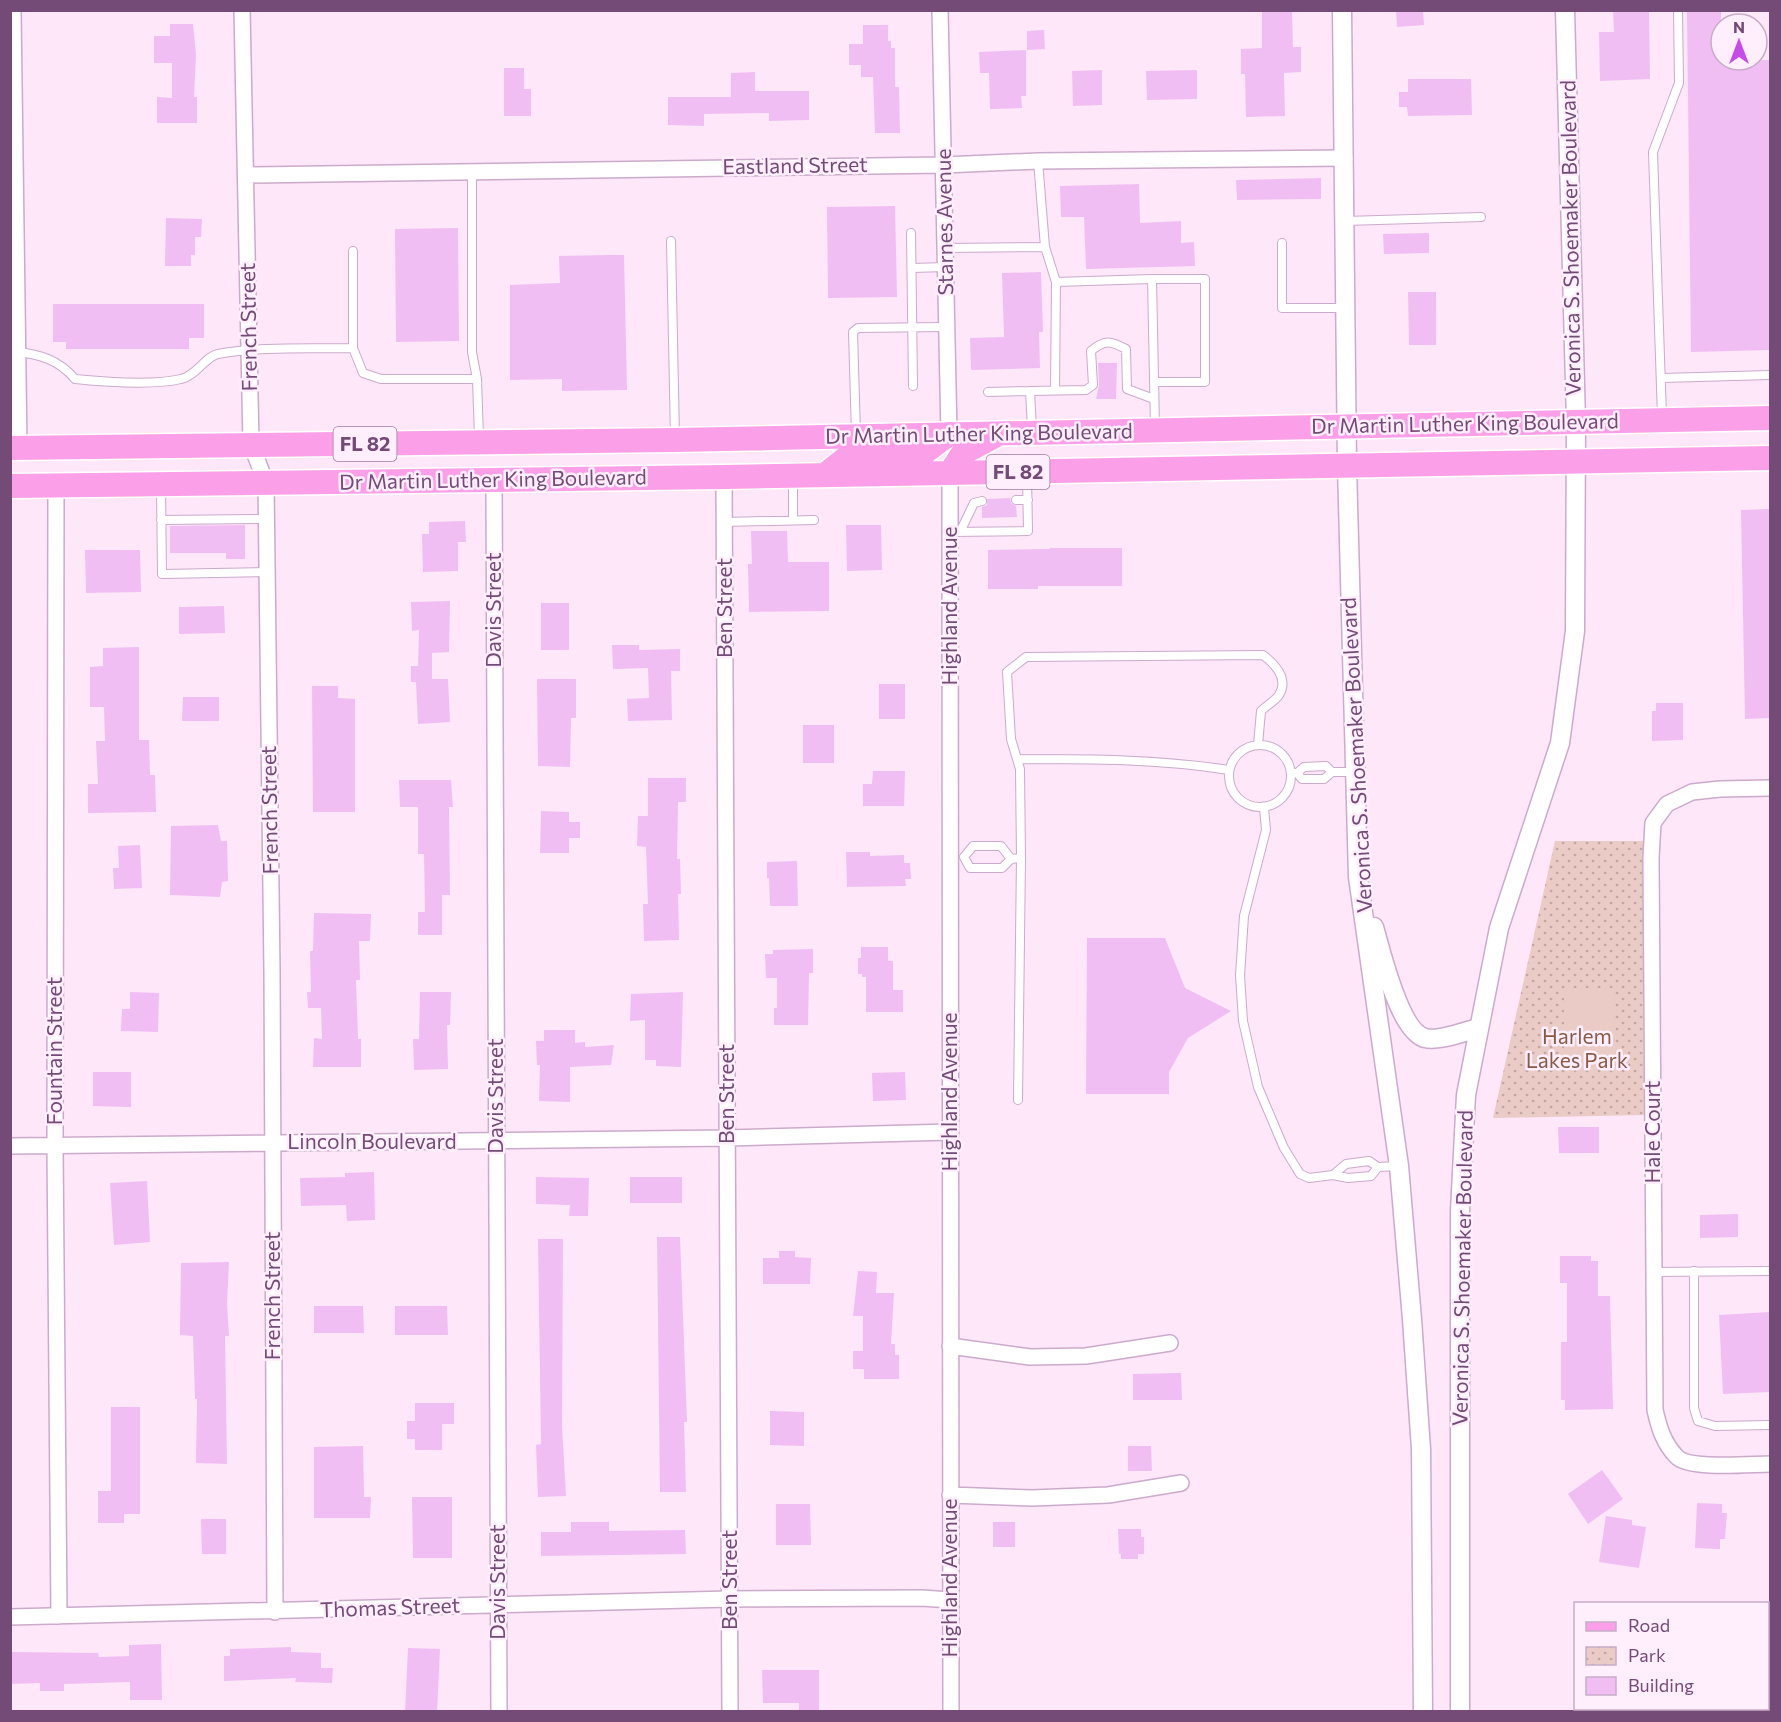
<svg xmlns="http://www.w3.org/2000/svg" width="1781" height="1722" font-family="Commissioner,sans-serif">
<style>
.park{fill:url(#park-dots)}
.garden{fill:#ebcbc5}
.building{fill:#f1bef3}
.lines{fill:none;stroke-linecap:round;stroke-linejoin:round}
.service-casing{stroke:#ccaacb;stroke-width:10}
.minor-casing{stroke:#ccaacb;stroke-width:18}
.tertiary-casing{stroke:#ccaacb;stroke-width:21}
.primary-casing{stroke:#fff;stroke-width:27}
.service{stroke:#fff;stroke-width:8}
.minor{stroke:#fff;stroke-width:15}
.tertiary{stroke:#fff;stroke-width:18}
.primary{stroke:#fc9fe9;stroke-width:24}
.labels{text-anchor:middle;stroke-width:5;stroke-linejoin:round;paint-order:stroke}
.shield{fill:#ffeefc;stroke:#9e7c9f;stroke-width:1.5}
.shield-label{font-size:20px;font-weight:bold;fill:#744b77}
.street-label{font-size:21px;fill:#744b77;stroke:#ffeefc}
.park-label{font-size:21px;fill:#895a48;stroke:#ffeefc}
</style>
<defs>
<pattern id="park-dots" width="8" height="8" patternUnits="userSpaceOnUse" patternTransform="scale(1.5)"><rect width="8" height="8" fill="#ebcbc5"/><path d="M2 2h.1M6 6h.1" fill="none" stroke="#c3a7a5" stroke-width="1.8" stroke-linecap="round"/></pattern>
</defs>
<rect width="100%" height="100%" fill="#fde7f9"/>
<path class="park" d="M1555,841h88l2,274 -152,3z"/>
<path class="garden" d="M1564,988h51v78h-51z"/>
<path class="building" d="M1262,10h30l1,37h8v25l-17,1 1,43 -39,1 -1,-43h-4v-25l21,-1z
M1396,10h27l1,15 -27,2z
M1613,10h36l1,69 -50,2 -1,-49h15z
M1687,11h34v49h49v290l-79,2z
M170,24h23l3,31 -2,42h3v26h-40v-26l15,1v-35h-18v-27h16z
M863,25h25v16h3v7h4v39h4l1,46h-25l-2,-56h-12v-12h-12v-21h14z
M1044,30l1,19 -18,1v-19z
M1026,50v46h-5l1,12 -32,1 -1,-36h-9l-1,-21z
M504,68h20v21h7v27h-27z
M1102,70v35l-29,1 -1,-35z
M1197,70v29l-50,1 -1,-29z
M755,72v19h54v29l-40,1v-8l-65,1v12l-36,-1v-28h63v-24z
M1408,79h63l1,36 -64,1 -1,-9h-8v-15h9z
M1321,178v21l-84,1 -1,-20z
M1139,184l1,39 41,-2v22l13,-1 1,24 -109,3 -2,-52h-23l-1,-31z
M895,206l2,91 -69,1 -1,-91z
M166,218l36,1 -1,18h-6v18h-4v11h-26z
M458,228l1,113 -63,1 -1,-113z
M1429,233v20l-45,1 -1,-20z
M608,255h16l3,135 -65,1v-12l-52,1v-95l50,-2 -1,-27z
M1041,272l2,60h-4l1,36 -69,2 -1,-32 34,-1 -2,-64z
M1408,292h28v53h-27z
M53,304h151v34h-15v11h-123v-7h-13z
M1098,363h19l-1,36h-20l3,-14z
M1010,498l1,5 5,3 1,11 -35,1v-11l5,-2v-6z
M1770,509v209l-25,1 -4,-209z
M465,521l1,21h-8v29l-35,1 -1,-38h7v-12z
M245,525v34h-19v-6h-56v-27z
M846,525h35l1,45 -35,1z
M751,531h36l1,31h41v49l-80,1 -1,-48h4z
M1050,548h72v38h-84v3h-50v-39l62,-1z
M85,550h55l1,42 -55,1z
M450,601l-1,51 -17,1v26h16l2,43 -32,2 -2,-42h-5v-16h7l1,-36 -7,1 -1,-29z
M541,603h28v47h-28z
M224,606l1,27 -46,1v-27z
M612,645h27v5l41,-1v22h-9l1,49 -44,1 -1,-22 22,-1 -1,-30 -35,1z
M139,647v93h10l1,35h5l1,37 -68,1v-29h10l-2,-43h9l-1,-34h-14v-40l13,-1v-18z
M537,679h39v39h-5l-1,49 -32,-1z
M879,684h26v35h-26z
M312,686h26v12l17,1v113h-42z
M183,697h36v24h-37z
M1656,703h27v37l-31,1v-30h4z
M803,725h31v38h-31z
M873,771h32l-1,35h-41v-22h9z
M648,778h38v24h-8l-1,57h3l1,35h-3l1,46 -35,1 -1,-37h5l-2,-57 -9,-1 1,-30h10z
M399,780h52l2,27h-4l1,88h-8v40h-24v-23h7l-1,-58h-6v-47h-18z
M541,811l28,1v10h11v16h-11v15h-29z
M218,825l3,16h6l1,40 -6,1 -2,15 -50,-2 1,-69z
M140,845l2,43 -28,1 -1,-21h6l-1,-22z
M846,852h24v4l34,-1v8h6l1,16h-6l1,7 -59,1z
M797,861l1,45h-28l-1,-28h-2v-16z
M314,913l57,1 -1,27h-11l1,39h-4l2,59h3v28h-48l1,-29 8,1 -1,-31h-13l-1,-16h4l-1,-41h3z
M1087,938h78l20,50 46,23 -43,27 -19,34v22h-83z
M861,947h27v14h5v29h10v22h-37v-35h-4v-3h-4v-16h3z
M813,949v24h-4l-1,52h-34v-17h3v-30h-11l-1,-24h8v-4z
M130,992l29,1 -1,39 -37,-1 1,-22h8z
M420,992h31l-1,33h-3l1,44 -34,1 -1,-31h6z
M683,992l-2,75 -25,-1v-6h-11v-40l-15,1 1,-27z
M544,1030h31v13l10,-1v5l29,-2 -3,20 -41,2v35l-31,-1 1,-36h-3l-1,-24h8z
M93,1072h38v35l-38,-1z
M905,1072l1,28 -33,1 -1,-28z
M1558,1127h41v26h-40z
M374,1172l1,48 -28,1 -1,-16 -45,1 -1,-28 45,-1v-4z
M536,1177l53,1 -1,38h-19l1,-11 -34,-1z
M630,1177h52v26h-52z
M147,1181l3,61 -36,3 -4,-62z
M1738,1214v23l-38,1v-23z
M657,1237h23l7,185h-3l2,70h-26z
M538,1239h25l-1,187 4,70 -28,1 -2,-52 5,-1z
M779,1251h16v6l16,1 -1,26h-47v-26h16z
M1560,1256h31v5h7v35h12l3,113 -48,1v-10h-4v-58h6v-59h-7z
M229,1262l-2,41 2,33h-4l2,128 -31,-1 1,-64h-2l-2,-63 -13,-1 1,-72z
M858,1271l19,1 -1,21h18l-3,51h4v11h4v24h-35v-10h-11v-18h10v-35h-10z
M314,1306h49l1,27h-50z
M395,1306h52l1,29h-53z
M1770,1312v80l-47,2 -4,-79z
M1181,1373l1,27h-49v-26z
M415,1403h39v21h-12v26h-27v-11h-8v-18h8z
M111,1407h29v107h-16v9h-26v-32h13z
M770,1411l34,1v34l-34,-1z
M363,1446l1,51h7l-1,21h-56v-71z
M1128,1446h23l1,25h-24z
M1602,1470l21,29 -35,25 -20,-30z
M412,1497h40v61h-39z
M1697,1503l25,1v9h5l-2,26h-5v10l-25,-1z
M776,1504h34l1,41h-35z
M1606,1516l26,4v5l14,2 -7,41 -40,-6z
M201,1519h25v35h-24z
M571,1522h38v9l76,-1 1,24 -145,2v-24h30z
M993,1522h22v25h-22z
M1118,1529h23v8h3v17h-6v5h-17v-5h-2z
M161,1644l1,56h-32v-18l-66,2v7h-24v-8l-30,1v-32l88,1 1,4 30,-1v-11z
M291,1647v5l30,1v15h12l-1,15 -37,-1 1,-4 -72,3v-25h6v-7z
M408,1648l32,1 -3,63h-32z
M762,1670h57v42h-20v-9h-36z"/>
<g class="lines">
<g class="service-casing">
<path id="service" d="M472,172v180l5,27 2,59
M1345,221l136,-4
M911,233l2,153
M671,241l4,197
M1282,243v65h62
M1045,247l11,35 -1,108
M945,248l100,-1 -7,-86
M912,268l34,-1
M1152,279h53v103h-51
M1056,282l96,-3 3,149
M353,348v-97
M16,352c24,2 43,8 59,27 30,3 76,7 106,0 15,-3 25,-23 37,-25 44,-8 90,-5 135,-6l10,25 18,6h96
M1662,378l108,-3
M988,392l42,-1
M1662,416l-9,-264 26,-69 -1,-73
M1032,429l-2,-38 56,-1 7,-5 -2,-34c14,-12 20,-10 35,-2l1,40 27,10
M856,434l-3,-102 5,-4 89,-1
M793,480v40
M161,486l1,88 105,-2
M1016,500h12
M161,520l105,-1
M724,522l90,-2
M950,532l78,-1 -1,-56
M960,532l14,-29 8,-2
M1229 776a31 31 0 1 1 62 0a31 31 0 1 1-62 0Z
M1018,759c71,0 141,0 211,11
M1291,773h6l5,6h22l8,-7h22
M1297,773l7,-6 22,-1 6,6
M1264,808l2,22 -22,86 -4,59 3,46 15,66 26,61 16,26 9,4 24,-3 15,3 23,-2 7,-9
M964,857l6,11h32l9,-9 10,-1 -3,242
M964,857l9,-11h28l10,13
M1021,858l-1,-89 -9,-30 -4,-67 19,-15 237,-2c12,9 26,24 16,40 -4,6 -13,11 -18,16l-3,34
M1333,1175l13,-11 23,-3 9,6 20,-1
M1694,1271v137l4,13 17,5 55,-1
M1653,1272l117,-1"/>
</g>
<g class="minor-casing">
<path id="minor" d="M13,10l6,438
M242,10l9,434 15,39 6,488 3,641
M940,10l9,424
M246,175l698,-10 94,-4 307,-3
M950,473l1,1239
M724,477l6,1235
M494,481l5,1231
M56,486l-1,660 4,470
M1770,788l-50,1 -28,3 -25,12 -14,19 -2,35 4,552c4,18 9,34 22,47 13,13 74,7 93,7
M10,1146l717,-8 223,-6
M950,1346l80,11 56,-1 84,-13
M950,1495l82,3 76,-3 73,-12
M10,1617l720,-18 192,-1 28,2"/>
</g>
<g class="tertiary-casing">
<path id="tertiary" d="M1342,10l5,456 11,411 41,289 13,153 9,130 2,263
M1374,927c7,24 25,104 51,111 13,4 40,-7 54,-10
M1460,1712v-501l6,-116 33,-167 61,-185 15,-112 1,-209 -11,-412"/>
</g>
<g class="primary-casing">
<path id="primary" d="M10,448l665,-8 1095,-22
M950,473l13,-20 34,-18
M826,474l23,-18 76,-4 24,-18
M10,486l714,-9 1046,-19"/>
</g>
<use href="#service" class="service"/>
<use href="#minor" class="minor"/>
<use href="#tertiary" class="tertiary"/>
<use href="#primary" class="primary"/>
</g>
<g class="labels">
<g class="shield">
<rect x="333.5" y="427" width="63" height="34" rx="4.5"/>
<rect x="986.5" y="455" width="63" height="34" rx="4.5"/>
</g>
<g class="shield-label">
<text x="365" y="451">FL 82</text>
<text x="1018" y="479">FL 82</text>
</g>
<g class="street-label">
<text transform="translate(795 166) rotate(-1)" y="7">Eastland Street</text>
<text transform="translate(945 222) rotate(-91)" y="7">Starnes Avenue</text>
<text transform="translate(1571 238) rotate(-91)" y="7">Veronica S. Shoemaker Boulevard</text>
<text transform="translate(249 327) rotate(-91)" y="7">French Street</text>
<text transform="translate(1465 424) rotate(-1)" y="7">Dr Martin Luther King Boulevard</text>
<text transform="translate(979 434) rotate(-1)" y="7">Dr Martin Luther King Boulevard</text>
<text transform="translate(493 480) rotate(-1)" y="7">Dr Martin Luther King Boulevard</text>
<text transform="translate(950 606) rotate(-90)" y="7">Highland Avenue</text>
<text transform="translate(725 608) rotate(-90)" y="7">Ben Street</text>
<text transform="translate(494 610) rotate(-90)" y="7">Davis Street</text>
<text transform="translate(1357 755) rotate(-93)" y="7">Veronica S. Shoemaker Boulevard</text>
<text transform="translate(270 810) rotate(-91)" y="7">French Street</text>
<text transform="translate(55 1051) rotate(-90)" y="7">Fountain Street</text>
<text transform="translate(950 1092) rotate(-90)" y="7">Highland Avenue</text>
<text transform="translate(727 1094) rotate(-90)" y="7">Ben Street</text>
<text transform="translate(496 1096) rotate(-90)" y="7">Davis Street</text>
<text transform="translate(1653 1132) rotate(-90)" y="7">Hale Court</text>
<text x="372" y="1149">Lincoln Boulevard</text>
<text transform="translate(1463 1268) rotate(-89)" y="7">Veronica S. Shoemaker Boulevard</text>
<text transform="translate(273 1296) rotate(-90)" y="7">French Street</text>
<text transform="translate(950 1578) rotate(-90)" y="7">Highland Avenue</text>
<text transform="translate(730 1580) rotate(-90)" y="7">Ben Street</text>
<text transform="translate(498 1582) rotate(-90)" y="7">Davis Street</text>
<text transform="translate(390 1608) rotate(-2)" y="7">Thomas Street</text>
</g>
<g class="park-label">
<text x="1577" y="1044">Harlem<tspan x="1577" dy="24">Lakes Park</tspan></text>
</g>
</g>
<rect width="1781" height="1722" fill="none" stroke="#744b77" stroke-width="24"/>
<rect x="1574" y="1602" width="195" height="108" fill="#ffeefc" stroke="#c7adc7" stroke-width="1.5"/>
<rect x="1586" y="1622" width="30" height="9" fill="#fc9fe9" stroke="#c7adc7" stroke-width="1.5"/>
<text x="1628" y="1632" font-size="18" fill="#744b77">Road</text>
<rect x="1586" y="1647" width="30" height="18" fill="url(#park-dots)" stroke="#c7adc7" stroke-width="1.5"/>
<text x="1628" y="1662" font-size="18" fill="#744b77">Park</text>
<rect x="1586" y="1677" width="30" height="18" fill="#f1bef3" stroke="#c7adc7" stroke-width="1.5"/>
<text x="1628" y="1692" font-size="18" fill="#744b77">Building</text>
<g transform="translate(1739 42)"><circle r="28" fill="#ffeefc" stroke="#c7adc7" stroke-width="1.5"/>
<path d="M0-4.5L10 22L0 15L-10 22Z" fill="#c74be8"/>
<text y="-9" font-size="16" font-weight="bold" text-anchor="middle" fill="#744b77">N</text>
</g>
</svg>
